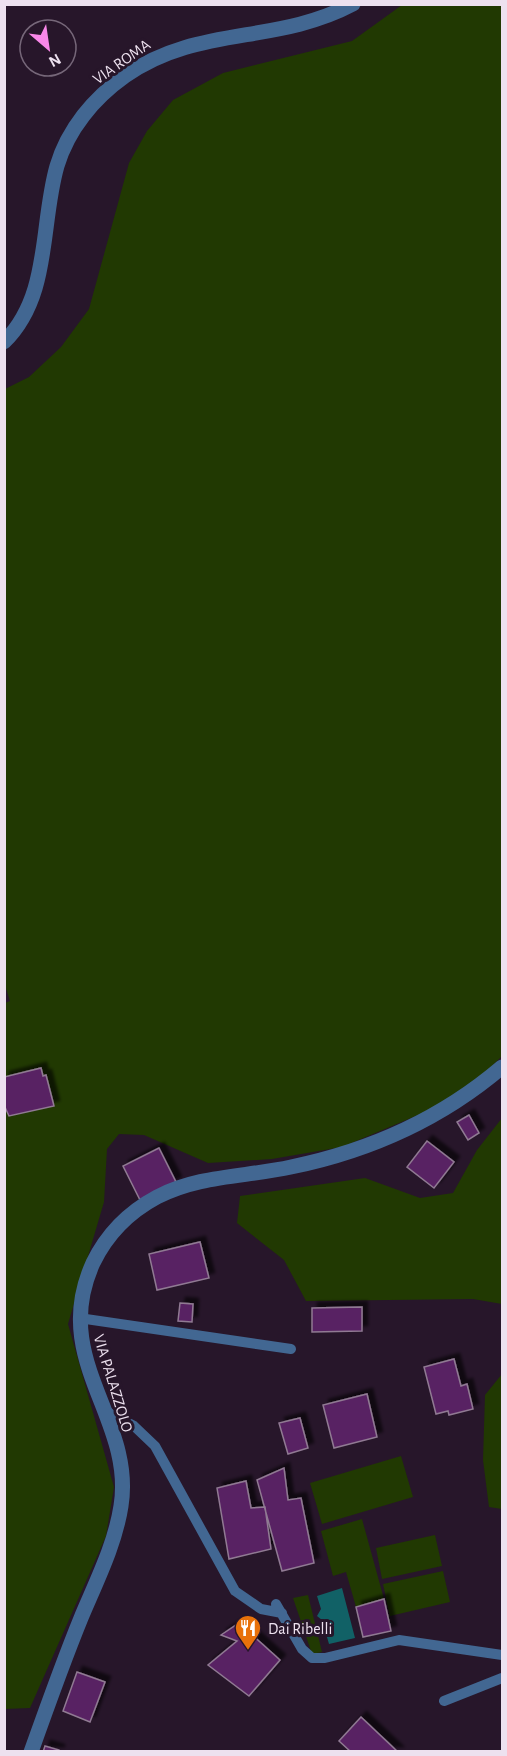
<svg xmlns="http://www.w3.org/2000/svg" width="507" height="1756" font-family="'Alegreya Sans',sans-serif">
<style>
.green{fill:#213902}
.water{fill:#116166}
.building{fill:#592363;stroke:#907a93;stroke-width:1.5;filter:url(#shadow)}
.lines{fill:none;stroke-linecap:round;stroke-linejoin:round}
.lane{stroke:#426792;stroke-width:10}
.street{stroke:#426792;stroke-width:15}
.labels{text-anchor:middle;stroke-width:6;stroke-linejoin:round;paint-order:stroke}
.street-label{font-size:16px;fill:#ede1ef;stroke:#27162a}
.poi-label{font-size:16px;fill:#ede1ef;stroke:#27162a;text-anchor:start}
</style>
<defs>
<filter id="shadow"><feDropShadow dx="5.5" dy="-5.5" stdDeviation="1.5" flood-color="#0009"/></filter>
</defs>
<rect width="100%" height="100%" fill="#27162a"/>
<path class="green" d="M402,5h100v1051l-19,19 -53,35 -88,37 -70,12 -64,4 -64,-28 -25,-1 -12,15 -3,53 -36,122 46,163 -8,49 -76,172 -25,1v-604l4,11 45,-11 -8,-30 -41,2v-74l5,-2 -6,-19 1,-593 24,-12 32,-30 28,-38 40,-146 18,-32 26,-31 50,-27 129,-32z
M502,1118v186l-29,-5 -167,2 -22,-41 -47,-37 3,-27 125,-18 55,20 33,-5 24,-43z
M502,1374v135l-13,-2 -6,-47 2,-65z
M401,1456l12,41 -91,27 -12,-41z
M362,1519l22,80 -28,8 -10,-35 -13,4 -12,-45z
M435,1535l7,31 -60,13 -6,-31z
M443,1571l7,31 -60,14 -7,-32z
M308,1595l14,57 -10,2 -19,-56z"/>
<path class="water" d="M342,1588l13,50 -26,6 -7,-24 -5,-4 4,-7 -4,-13z"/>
<path class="building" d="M41,1068l2,8 3,-1 8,31 -45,10 -5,-11v-28z
M469,1115l10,18 -11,7 -11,-18z
M427,1141l27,21 -20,26 -27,-21z
M159,1148l17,34 -36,18 -17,-34z
M200,1242l9,36 -52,12 -8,-36z
M180,1303l13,1 -1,18 -14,-1z
M362,1307v24l-50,1v-24z
M454,1359l7,27 6,-2 6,25 -24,6 -1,-4 -12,3 -12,-47z
M367,1394l10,43 -43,11 -11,-43z
M300,1418l8,30 -20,6 -9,-31z
M284,1468l4,32 13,-2 13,65 -32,8 -25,-91z
M246,1481l5,27 14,-1 6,42 -42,10 -12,-71z
M384,1599l7,32 -28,6 -7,-30z
M239,1623l41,37 -31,36 -41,-31 29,-24 -16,-6z
M77,1672l28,10 -15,40 -27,-11z
M361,1717l37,35h-47l-12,-11z
M45,1746l14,4v2h-16z"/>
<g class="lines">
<path class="lane" d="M79,1318l212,31
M102,1409l32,17 21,20 80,145 26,18 21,4
M276,1604l26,45 10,9h13l74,-18 103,15
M444,1701l58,-23"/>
<path class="street" d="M4,342c47,-46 36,-117 53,-176 11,-37 37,-68 68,-90 72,-51 151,-31 228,-72
M31,1752c16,-45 32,-90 50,-134 15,-36 34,-73 40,-112 14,-88 -72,-146 -28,-243 14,-29 36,-51 64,-66 42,-22 89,-20 134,-30 78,-16 150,-48 211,-100"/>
</g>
<defs>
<g id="restaurant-pin" transform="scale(1.35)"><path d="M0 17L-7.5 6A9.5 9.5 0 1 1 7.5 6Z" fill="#e8710a" stroke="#27162a"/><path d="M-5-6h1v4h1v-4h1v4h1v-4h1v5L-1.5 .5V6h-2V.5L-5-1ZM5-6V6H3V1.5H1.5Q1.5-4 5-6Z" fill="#fff"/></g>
</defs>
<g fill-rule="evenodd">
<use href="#restaurant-pin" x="248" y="1628"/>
</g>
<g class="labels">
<g class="street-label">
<text transform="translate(121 61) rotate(-35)" y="6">VIA ROMA</text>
<text transform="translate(114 1383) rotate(73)" y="6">VIA PALAZZOLO</text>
</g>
<g class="poi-label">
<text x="268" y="1634">Dai Ribelli</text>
</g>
</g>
<rect width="507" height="1756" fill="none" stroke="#ede1ef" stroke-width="12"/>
<g transform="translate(48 48) rotate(151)"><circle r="28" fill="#27162a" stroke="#766779" stroke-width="1.5"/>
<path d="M0-4.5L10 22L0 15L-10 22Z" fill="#f987e8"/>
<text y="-9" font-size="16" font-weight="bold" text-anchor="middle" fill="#ede1ef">N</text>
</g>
</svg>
